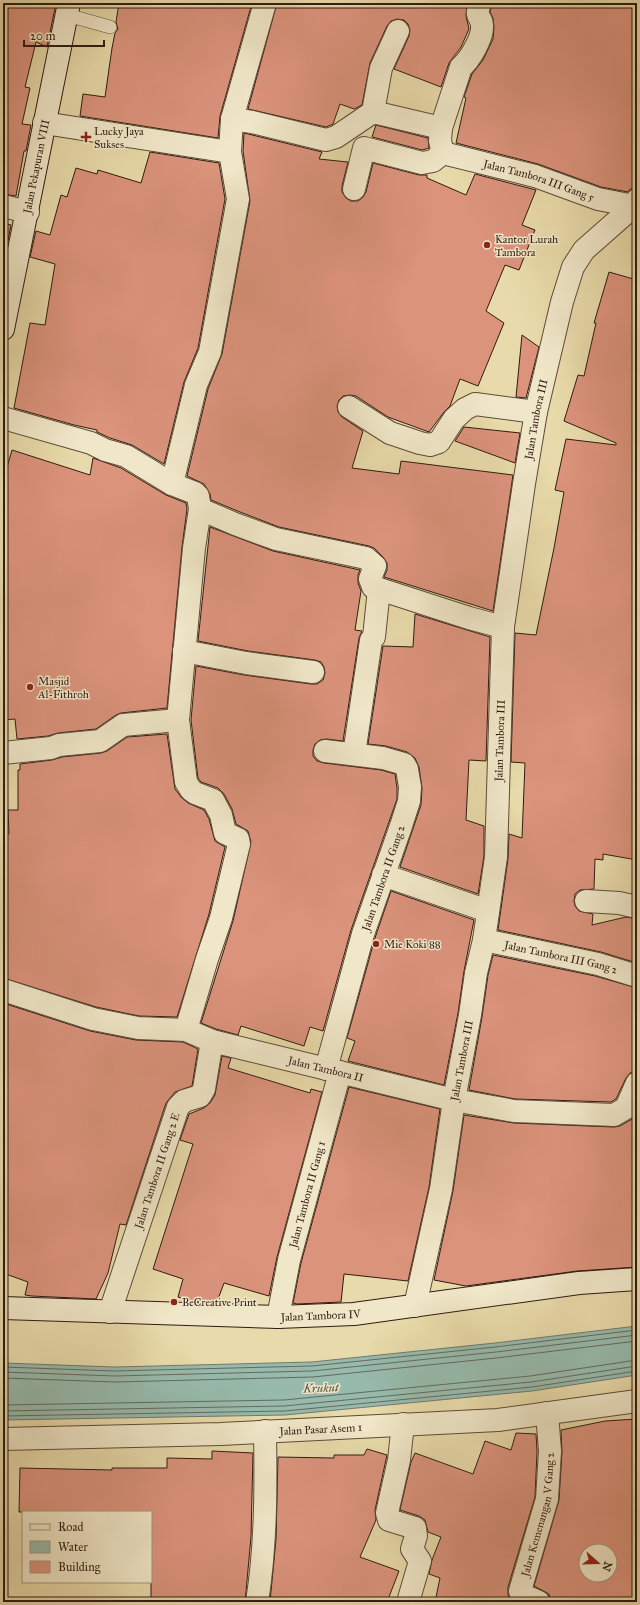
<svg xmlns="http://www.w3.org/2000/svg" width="640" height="1605" font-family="'IM FELL Great Primer',serif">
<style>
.water{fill:#97baac;stroke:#6e7a6e}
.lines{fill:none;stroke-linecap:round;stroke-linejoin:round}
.shore{stroke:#646a5f;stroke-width:1}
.building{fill:#db937c;stroke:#301b12;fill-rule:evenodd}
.lane-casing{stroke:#5e4b38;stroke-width:14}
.street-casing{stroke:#5e4b38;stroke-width:24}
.secondary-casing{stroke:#301b12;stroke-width:24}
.lane{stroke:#f0e7c8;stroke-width:13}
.street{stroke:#f0e7c8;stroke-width:22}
.secondary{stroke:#f0e7c8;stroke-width:22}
.poi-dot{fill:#8f2418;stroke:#f0e7c8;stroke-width:1.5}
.labels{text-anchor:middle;stroke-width:3;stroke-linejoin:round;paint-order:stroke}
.poi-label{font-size:11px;fill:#301b12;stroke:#f0e7c8;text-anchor:start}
.street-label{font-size:11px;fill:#301b12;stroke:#f0e7c8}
.water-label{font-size:12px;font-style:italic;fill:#4f4b40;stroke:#f0e7c8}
</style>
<rect width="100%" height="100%" fill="#e8daaa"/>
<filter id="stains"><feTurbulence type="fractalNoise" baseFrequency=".005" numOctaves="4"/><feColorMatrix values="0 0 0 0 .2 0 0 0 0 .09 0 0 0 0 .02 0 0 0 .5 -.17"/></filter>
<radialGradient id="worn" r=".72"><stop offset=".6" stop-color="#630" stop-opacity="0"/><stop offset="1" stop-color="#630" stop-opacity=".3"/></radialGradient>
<path class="water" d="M637,1326v49l-105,16 -247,24 -282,5v-57l112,4 197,-5 183,-19z"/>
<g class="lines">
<path class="shore" d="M3,1367l112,4 197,-5 183,-19 142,-17
M3,1372l112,4 197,-5 184,-19 141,-17
M3,1378l112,4 198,-5 183,-19 141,-17
M3,1405l281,-5 246,-24 107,-16
M3,1411l281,-5 247,-24 106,-16
M3,1416l282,-5 247,-24 105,-16"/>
</g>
<path class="building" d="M3,3h53l-9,44 -11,-5 -11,45 5,1 -8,36 9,1 -5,26h-2l-8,45 -13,-2z
M119,3h133l-32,113 -2,22 -138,-22 3,-22 22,3 7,-49 3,-15 3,-4 -2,-7z
M277,3h190l-1,13 3,13 -8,18 -12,16 -8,24 -47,-18 15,-33 1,-6 -2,-6 -4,-4 -7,-1 -6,2 -4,5 -17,37 -8,42 -8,4 -14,-5 -7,20 -7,3 -78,-18z
M492,3h145v185l-7,1 -2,3 -27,-5 -63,-23 -82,-21 10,-45 -2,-1 8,-23 11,-14 10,-21 1,-12 -1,-9 -3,-6z
M376,125l52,13 1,10 -7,2 -50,-13z
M244,133l78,19 -3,7 29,3 -6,24v6l4,6 5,3h7l5,-4 3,-5 7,-29 46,12h8v3l39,17 9,-21 61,16 -14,35 13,5 -16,40 -14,-5 -19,46 18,12 -26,63 -18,-7 -10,27 -6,6 -15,20 -41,-15 -32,-21 -6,-1 -7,1 -4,4 -2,6 1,6 4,5 21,14 -11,37 47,6 2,-13 112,14 -20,136 -109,-34 3,-7v-7l-4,-6 -9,-9 -5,-2 -90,-19 -39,-15 -29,-12 -1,-6 -6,-10 -17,-8 21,-87 14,-35 28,-153 -7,-50z
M150,152l69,11 6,36 -27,149 -14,34 -20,82 -32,-19 -22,-7 -13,-6v-2l-23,-5 -60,-17 16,-85 15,2 10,-61 -25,-7 6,-26 14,4 11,-40 6,2 9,-29 21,6 1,-4 43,13z
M3,223l8,2 -5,25 -3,-1z
M609,272l28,8v580l-34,-6v6l-8,-1 -1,30 -14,1 -5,4 -1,7 1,5 4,5 14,3 -1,11 34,-8 11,2v44l-36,-11 -103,-22 10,-71 1,-25 13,4 3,-75 -14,-1 4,-129 21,2 18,-87 10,-56 -9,-2 11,-51 50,6v-2l-52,-22 14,-46 6,1 12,-53h-2z
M522,335l17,12 -13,51 -10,-1z
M464,427l56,6 -5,30 -60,-22z
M12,450l78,25 3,-17 28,10 45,27 20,8 1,6 -5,38 -15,161 -46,5 -5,2 -20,14 -38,4 -10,3 -31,3 -2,-20 -12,1v-239z
M210,527l63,24 87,19 -2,5v8l3,8 -6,39 7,1 -3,7 -16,103 -17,-2 -6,1 -5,4 -2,6v6l4,5 7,2 57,7 14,4 2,14v11l-46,131 -28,101 -13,-4 -6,19 -63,-20 -3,9 -22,-6 -15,-6 32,-102 18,-79 -3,-11 -12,-7 -4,-15 -8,-15 -6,-6 -17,-6 -3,-4 -7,-58 5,-54 48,9 67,9h6l6,-4 2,-7 -1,-6 -3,-5 -6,-2 -67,-9 -50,-10z
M415,614l75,23 -4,124 -17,-1 -3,60 18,6v30l-6,38 -78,-27 21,-62 1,-17 -3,-21 -4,-9 -8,-6 -21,-6 -18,-2 15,-98 30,1z
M167,734l8,55 6,8 7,6 16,7 5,9 6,22 10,6 -16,67 -32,103 -38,-1 -43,-9 -93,-29v-144h6l-1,-24h10v-40h2v-6l32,-4 10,-3 39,-4 6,-2 20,-14z
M391,891l83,29 -10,51 -6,42 -14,72 -96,-24 7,-20 -8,-3 28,-100z
M493,955l102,21 42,12v83l-7,2 -4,5 -10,21 -5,3 -96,-3 -46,-9 13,-73 6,-42z
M3,1003l87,28 46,9 47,2 15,7 -6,37 -17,6 -9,11 -40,122 -6,-1 -12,49 -12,26 -64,-3 -7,-1 3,-13 -25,-9z
M222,1056l9,2 -3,10 82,25 1,-4 11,3 -45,165 -8,39 -45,-13 -7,19h-25l-14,-5 5,-18 -30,-10 40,-125 -13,-4 9,-26 15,-6 6,-5 5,-8z
M349,1087l91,22 -11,78 -21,94 -64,-7 -3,28 -44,2 -4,-1 8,-40z
M637,1114v153l-60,4 -111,15 -32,-6 19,-89 11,-76 50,8 100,4 6,-1 12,-7z
M637,1419v183h-86l-2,-8 -15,-8 25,-86 3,-48 -1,-22 44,-9zM586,1551h24v24h-24z
M516,1433l20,1 1,17 -2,46 -27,90v8l3,7h-76l5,-24 -11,-4 3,-14 9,-23 -13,-5 -3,-12 -6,-4 -19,-6 11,-48 4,-9 58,21 12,-33 26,9z
M367,1449l20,6 -12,55 1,10 -16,37 39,14 -12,31h-117l6,-63 2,-82 56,1v-3h30z
M212,1451l41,2 -2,84 -6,65h-94v-90h-132l1,-44 92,2v-2h55v-10l45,1z"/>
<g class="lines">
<g class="lane-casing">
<path id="lane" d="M67,15l43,12"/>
</g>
<g class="street-casing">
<g id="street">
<path id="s1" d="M373,112l68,16 -1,13 3,12 92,23 63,23 36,7"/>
<path d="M232,119l20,3 74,18 10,-3 37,-25 8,-44 17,-37"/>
<path d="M44,123l186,29"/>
<path d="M441,128l20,-61c9,-7 22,-30 21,-41 0,-11 -8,-6 -2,-23"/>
<path d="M354,189l10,-41 58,15 11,-2 10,-8"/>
<path d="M3,206l25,6"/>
<path d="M349,407l41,26 30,10 10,2 9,-3 15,-23 11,-10 10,-5 61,8"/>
<path d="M3,418l88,25 14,7 21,6 46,28 23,9 3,3 2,13 35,15 41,15 90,19 9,8 -5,13 3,8 96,31 34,9"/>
<path d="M172,484l24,-99 14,-33 28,-153 -8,-47 2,-33 33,-116"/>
<path d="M184,651l62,12 67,9"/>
<path d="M325,751l58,7 21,6 3,5 3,18 -1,14 -8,25 -38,108 -37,135"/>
<path d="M3,753l48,-5 8,-3 41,-4 23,-16 55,-5"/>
<path d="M354,754l17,-114 3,-3 5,-48"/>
<path d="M383,875l105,36"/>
<path d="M586,901l33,2 18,4"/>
<path id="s2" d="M484,940l114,24 39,12"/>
<path id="s3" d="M3,990l90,29 45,9 48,2 26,11 242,59 60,11 100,4 12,-7 11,-25"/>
<path d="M186,1030l21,-71 14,-41 18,-74 -1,-5 -13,-6 -4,-18 -8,-15 -18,-7 -4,-3 -5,-8 -8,-62 16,-172 6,-39"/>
<path id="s4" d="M415,1306l26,-117 13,-89 16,-85 6,-42 8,-33 12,-83 7,-230 21,-143 12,-72 26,-110 11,-35 11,-17 50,-44 3,-6"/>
<path id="s5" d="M110,1312l68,-205 6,-6 16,-5 4,-7 8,-48"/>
<path id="s6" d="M278,1317l11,-57 51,-188"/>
<path d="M403,1424l-4,36 -12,53 2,7 26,8 1,8 -4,13 8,12 -12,41"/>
<path id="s7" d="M3,1439l218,-5 277,-14 139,-19"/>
<path d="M257,1602c9,-56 9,-115 8,-171"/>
<path id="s8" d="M539,1602l-18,-8 -1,-3 27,-92 3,-48 -3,-38"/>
</g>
</g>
<g class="secondary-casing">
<g id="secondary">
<path id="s9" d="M3,329l66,-326"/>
<path id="s10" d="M3,1308l275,9 76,-3 225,-31 58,-4"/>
</g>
</g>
<use href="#lane" class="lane"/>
<use href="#street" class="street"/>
<use href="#secondary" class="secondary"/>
</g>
<g class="poi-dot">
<path d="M84 131h4v4h4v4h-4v4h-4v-4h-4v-4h4z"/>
<circle cx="487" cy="245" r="4"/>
<circle cx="30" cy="687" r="4"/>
<circle cx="376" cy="944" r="4"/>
<circle cx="174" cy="1302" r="4"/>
</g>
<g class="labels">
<g class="poi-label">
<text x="94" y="135">Lucky Jaya<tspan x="94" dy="13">Sukses</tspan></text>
<text x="495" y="243">Kantor Lurah<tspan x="495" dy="13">Tambora</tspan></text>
<text x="38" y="685">Masjid<tspan x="38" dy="13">Al-Fithroh</tspan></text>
<text x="384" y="948">Mie Koki 88</text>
<text x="182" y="1306">BeCreative Print</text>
</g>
<g class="street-label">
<text dy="4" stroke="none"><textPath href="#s9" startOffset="166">Jalan Pekapuran VIII</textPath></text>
<text dy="4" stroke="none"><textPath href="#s1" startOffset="195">Jalan Tambora III Gang 5</textPath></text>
<text dy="4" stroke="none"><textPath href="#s4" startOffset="897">Jalan Tambora III</textPath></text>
<text dy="4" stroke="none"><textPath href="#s4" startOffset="573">Jalan Tambora III</textPath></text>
<text transform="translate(383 878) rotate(-71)" y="4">Jalan Tambora II Gang 2</text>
<text dy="4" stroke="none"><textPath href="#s2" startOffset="79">Jalan Tambora III Gang 2</textPath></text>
<text dy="4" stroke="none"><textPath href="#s4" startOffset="250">Jalan Tambora III</textPath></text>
<text dy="4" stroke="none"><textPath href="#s3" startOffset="334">Jalan Tambora II</textPath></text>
<text dy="4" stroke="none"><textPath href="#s5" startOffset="149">Jalan Tambora II Gang 2 E</textPath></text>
<text dy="4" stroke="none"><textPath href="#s6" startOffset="126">Jalan Tambora II Gang 1</textPath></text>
<text dy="4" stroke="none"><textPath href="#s10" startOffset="318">Jalan Tambora IV</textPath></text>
<text dy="4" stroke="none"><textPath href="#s7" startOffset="318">Jalan Pasar Asem 1</textPath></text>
<text dy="4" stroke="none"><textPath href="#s8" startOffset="102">Jalan Kemenangan V Gang 2</textPath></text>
</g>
<g class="water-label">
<text transform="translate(321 1388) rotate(-2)" y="4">Krukut</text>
</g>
</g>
<rect width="640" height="1605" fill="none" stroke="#e8daaa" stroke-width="16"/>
<rect x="4" y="4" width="632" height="1597" fill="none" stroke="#301b12" stroke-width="2"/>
<rect x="8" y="8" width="624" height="1589" fill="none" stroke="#301b12"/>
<rect x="22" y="1511" width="130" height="72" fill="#f0e7c8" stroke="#a3957f"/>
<rect x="30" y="1524" width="20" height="6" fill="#f0e7c8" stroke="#a3957f"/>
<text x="58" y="1531" font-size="12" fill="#301b12">Road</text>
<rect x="30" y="1541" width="20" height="12" fill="#97baac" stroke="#a3957f"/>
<text x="58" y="1551" font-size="12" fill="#301b12">Water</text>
<rect x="30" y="1561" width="20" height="12" fill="#db937c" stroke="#a3957f"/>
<text x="58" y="1571" font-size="12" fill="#301b12">Building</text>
<g transform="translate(598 1563) rotate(110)"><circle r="19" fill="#f0e7c8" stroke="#a3957f"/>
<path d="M0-3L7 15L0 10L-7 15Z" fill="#8f2418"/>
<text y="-6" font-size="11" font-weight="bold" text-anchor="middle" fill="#301b12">N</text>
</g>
<path d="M24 40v6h80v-6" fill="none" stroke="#301b12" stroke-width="2"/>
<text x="30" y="40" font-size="12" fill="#301b12" stroke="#f0e7c8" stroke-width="3" paint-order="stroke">20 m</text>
<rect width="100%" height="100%" filter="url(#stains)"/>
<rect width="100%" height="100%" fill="url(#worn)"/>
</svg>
